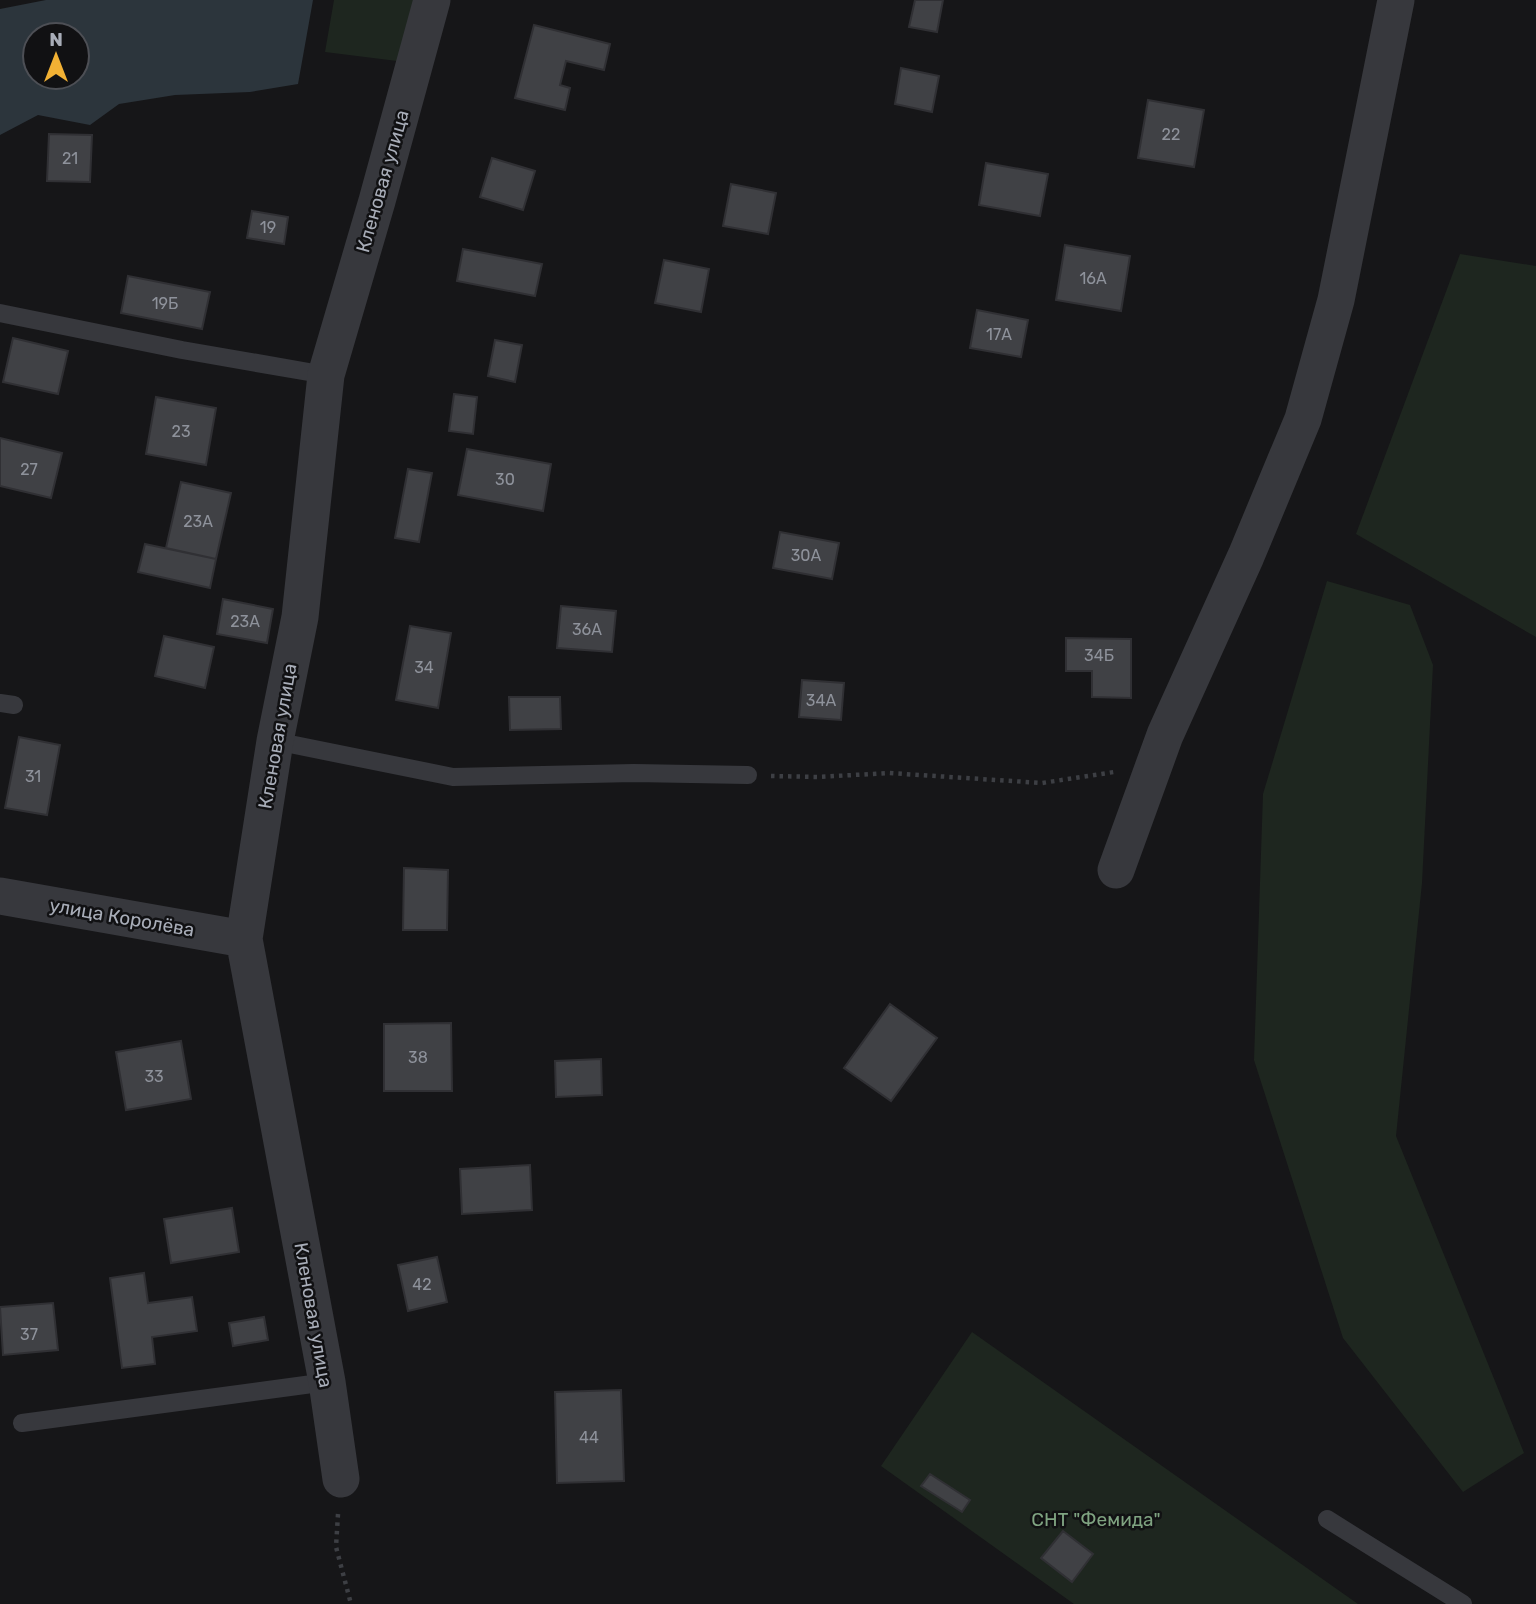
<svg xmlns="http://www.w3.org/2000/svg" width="1536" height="1604" font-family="Rubik,sans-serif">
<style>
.green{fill:#1e261f}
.water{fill:#2c353c;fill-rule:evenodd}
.building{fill:#404145;stroke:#303034;stroke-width:2}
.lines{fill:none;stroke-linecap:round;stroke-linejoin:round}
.path{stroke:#3d3f44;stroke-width:4.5;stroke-dasharray:3.5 5;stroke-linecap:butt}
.lane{stroke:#37383d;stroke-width:18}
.street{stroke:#37383d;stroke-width:37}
.labels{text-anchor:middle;stroke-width:5;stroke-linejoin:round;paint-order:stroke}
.number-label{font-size:16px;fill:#8e929b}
.street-label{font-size:19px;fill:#a8adb8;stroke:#111113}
.park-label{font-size:19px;fill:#7fa381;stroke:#111113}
</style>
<rect width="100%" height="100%" fill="#161618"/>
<path class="green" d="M334,0h82l-19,61 -72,-9z
M1460,254l76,12v371l-180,-103z
M1327,581l83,24 23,60 -11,218 -26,253 128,317 -61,39 -120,-154 -89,-278 9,-266z
M972,1332l386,272h-284l-193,-138z"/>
<path class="water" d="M46,0h267l-15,84 -48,8 -75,3 -56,9 -29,21 -52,-10 -38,20v-126zM35,35h42v42h-42z"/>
<path class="building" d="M915,0h28l-6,32 -28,-5z
M534,25l76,19 -6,26 -38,-9 -6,24 10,3 -5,22 -50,-12z
M901,68l38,8 -7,36 -37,-8z
M1148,100l56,10 -10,57 -56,-9z
M49,134l43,1 -2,47 -43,-1z
M492,158l43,13 -12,39 -43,-13z
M986,163l62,11 -8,42 -61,-11z
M731,184l45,9 -8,41 -45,-8z
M252,211l36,6 -4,27 -37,-6z
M1065,245l65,11 -9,55 -65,-11z
M463,249l79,15 -7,32 -78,-15z
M664,260l45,9 -8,43 -46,-9z
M128,276l82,16 -8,37 -81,-16z
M977,310l51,10 -7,37 -51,-9z
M13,338l55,13 -10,43 -55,-12z
M495,340l27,5 -7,37 -27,-6z
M454,394l23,3 -4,37 -24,-3z
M156,397l60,11 -10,57 -60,-11z
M0,438l62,15 -11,45 -51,-12z
M467,449l84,15 -8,47 -85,-16z
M408,469l24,4 -13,69 -24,-4z
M181,482l50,11 -15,66 -50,-11z
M780,532l59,11 -7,36 -59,-11z
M145,544l71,15 -6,29 -72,-16z
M223,599l50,10 -6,34 -50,-9z
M561,606l55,5 -4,41 -55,-4z
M410,626l41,7 -13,75 -42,-8z
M164,636l50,11 -9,41 -50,-12z
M1066,638l65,1v59l-39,-1v-26h-26z
M802,680l42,3 -3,37 -42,-3z
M509,697h51l1,32 -51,1z
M19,737l41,8 -13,70 -42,-7z
M404,868l44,2 -1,60h-44z
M890,1004l47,34 -46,63 -47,-33z
M451,1023l1,68h-68v-67z
M181,1041l10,58 -65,11 -10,-58z
M601,1059l1,36 -46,2 -1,-36z
M530,1165l2,45 -70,4 -2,-45z
M232,1208l7,44 -68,11 -7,-44z
M437,1257l10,45 -39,9 -10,-46z
M144,1273l4,30 44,-6 5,34 -45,6 3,27 -33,4 -12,-90z
M53,1303l5,47 -55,5 -3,-48z
M264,1317l4,23 -35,6 -4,-23z
M621,1390l3,91 -67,2 -2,-91z
M930,1474l40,26 -8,12 -41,-26z
M1063,1531l30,23 -21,28 -31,-24z"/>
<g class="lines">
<path class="path" d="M771,776l47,1 71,-4 153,10 72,-11
M338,1514l-2,33 15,57"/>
<path class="lane" d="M0,313l182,37 144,25
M0,703l14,2
M275,741l178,36 181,-4 114,2
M22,1423l305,-41
M1327,1519l136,85"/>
<path class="street" d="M1116,870l49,-135 81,-179 57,-137 33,-119 60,-300
M0,896l244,43
M341,1479l-14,-97 -83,-443 31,-198 25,-124 26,-242 51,-174 55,-201"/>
</g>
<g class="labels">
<g class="number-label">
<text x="1171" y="140">22</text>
<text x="70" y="164">21</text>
<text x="268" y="233">19</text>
<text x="1093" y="284">16А</text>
<text x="165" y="309">19Б</text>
<text x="999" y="340">17А</text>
<text x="181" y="437">23</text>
<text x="29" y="475">27</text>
<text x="505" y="485">30</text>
<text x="198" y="527">23А</text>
<text x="806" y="561">30А</text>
<text x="245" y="627">23А</text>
<text x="587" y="635">36А</text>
<text x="1099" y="661">34Б</text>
<text x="424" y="673">34</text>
<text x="821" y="706">34А</text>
<text x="33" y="782">31</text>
<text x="418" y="1063">38</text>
<text x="154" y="1082">33</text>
<text x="422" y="1290">42</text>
<text x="29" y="1340">37</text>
<text x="589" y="1443">44</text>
</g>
<g class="street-label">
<text transform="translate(382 181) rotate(-74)" y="7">Кленовая улица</text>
<text transform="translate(277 736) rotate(-80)" y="7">Кленовая улица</text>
<text transform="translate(122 917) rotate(10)" y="7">улица Королёва</text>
<text transform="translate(314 1315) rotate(80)" y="7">Кленовая улица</text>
</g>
<g class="park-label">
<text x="1096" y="1526">СНТ "Фемида"</text>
</g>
</g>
<g transform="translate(56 56)"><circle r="33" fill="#111113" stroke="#4d4f55" stroke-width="2"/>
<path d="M0-5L12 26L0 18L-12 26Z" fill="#f2b134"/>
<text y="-10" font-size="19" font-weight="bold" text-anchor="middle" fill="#a8adb8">N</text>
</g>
</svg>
